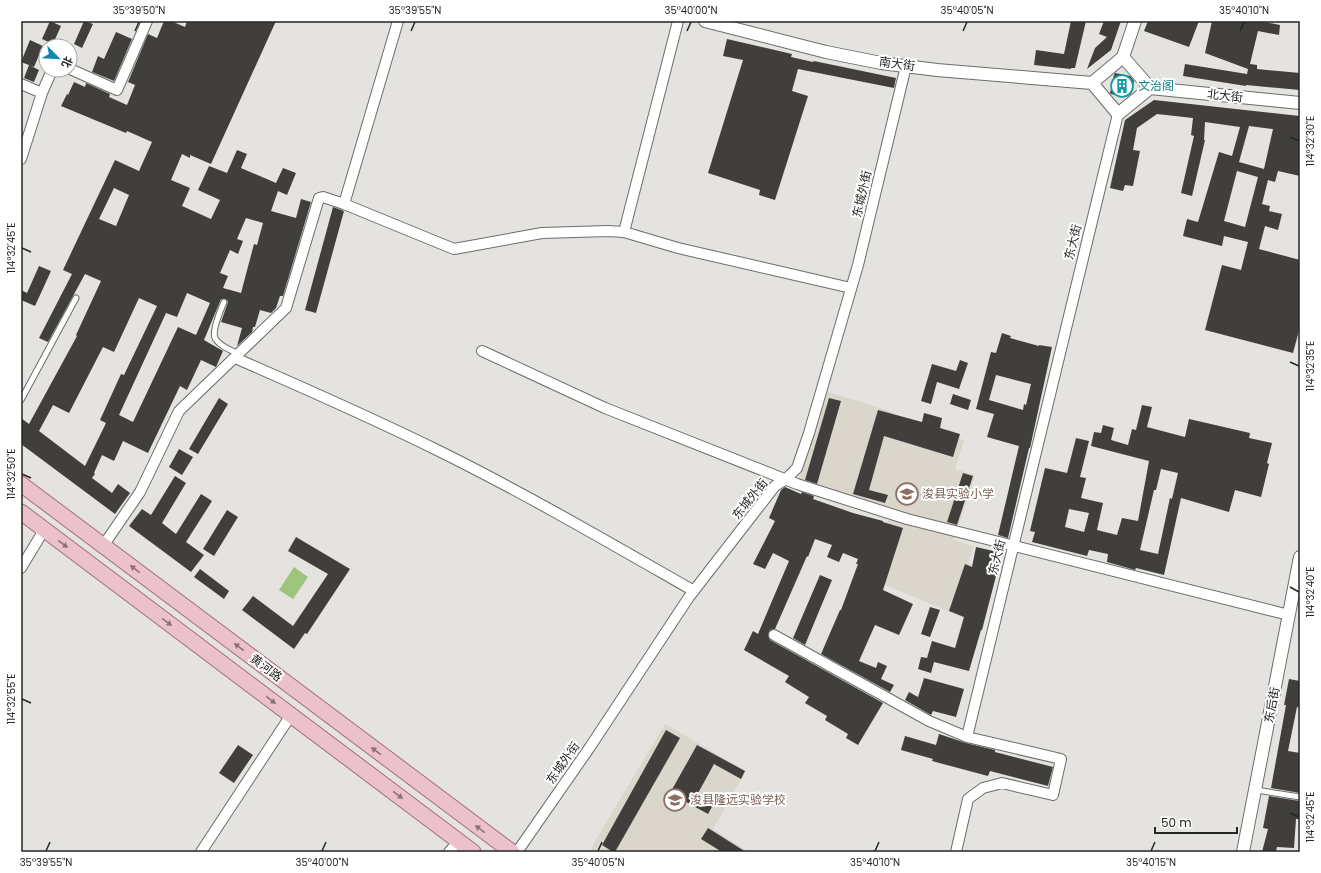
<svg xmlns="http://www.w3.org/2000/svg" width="1321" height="873" font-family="Poppins,'Noto Sans SC',sans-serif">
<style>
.built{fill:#dad6cc}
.green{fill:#9ec47c}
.building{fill:#413f3c;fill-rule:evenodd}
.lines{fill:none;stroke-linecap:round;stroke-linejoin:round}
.service-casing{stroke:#6d6c68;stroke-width:7}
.minor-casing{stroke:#6d6c68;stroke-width:12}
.tertiary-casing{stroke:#6d6c68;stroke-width:14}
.primary-casing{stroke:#9f707a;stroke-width:17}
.service{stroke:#fff;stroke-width:5}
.minor{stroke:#fff;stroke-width:10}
.tertiary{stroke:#fff;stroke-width:12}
.primary{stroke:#edc1cb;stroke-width:15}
.oneway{fill:#897377}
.ticks{fill:none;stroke:#252523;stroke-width:1.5}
.labels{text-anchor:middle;stroke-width:4;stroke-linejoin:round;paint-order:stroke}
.street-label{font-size:12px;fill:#252523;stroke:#fff}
.culture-label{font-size:12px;fill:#0d838f;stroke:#fff;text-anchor:start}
.education-label{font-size:12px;fill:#785e54;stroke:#fff;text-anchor:start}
.neatline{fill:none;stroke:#252523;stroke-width:1.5}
.ticks-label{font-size:10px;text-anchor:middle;fill:#252523}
</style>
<rect width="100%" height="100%" fill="#e5e3df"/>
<path class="built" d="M825,391l68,21 -2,6 73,22 -9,29 20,6 -21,65 20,6 -6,17 6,2 -10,53 -95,-40 23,-70 -94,-28z
M665,724l81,47 -33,58 36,23h-153l-5,-4z"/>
<path class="green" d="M294,567l14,10 -15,22 -14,-9z"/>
<path class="building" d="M50,21l11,5 -8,18 -11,-5z
M84,21l9,3 -11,24 -8,-4z
M164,21h7l14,6 2,-6h89l-65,143 -21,-9v3l-8,-4 -11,26 19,8 -8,18 29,13 9,-19 -22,-10 11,-24 18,7 10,-23 10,4 -6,14 35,15 7,-15 13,5 -9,22 -9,-4 -7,20 25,7 5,-19 10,3 -28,94h-3l-4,12 -5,5 -11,-3 -5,17h-2l-1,5 -15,14 5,-18 -21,-6 7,-20 -2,-3h-5l-17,41 19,11 -7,16 -15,-7 -14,30 -7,-4 -32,67 -25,-12 -9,20 -12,-6 -8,18 1,1 -3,4 20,15 6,-9 12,9 -15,21 -94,-70v-26l8,6 48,-88 -1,-1 25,-54 -16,-7 -37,68 -9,-4 33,-64 -9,-4 52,-110 24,11 13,-29 -25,-11 -1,2 -65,-27 6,-12 1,1 6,-13 11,5 1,-4 24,11 -1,3 18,8 8,-20 -7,-3 20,-48 9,4zM114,188l15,7 -13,31 -17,-7zM246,218l17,5 -6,22 -3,-1 -13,49 -18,-5 5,-12 -8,-3 10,-23 8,4 5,-13 -6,-2zM187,293l23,10 -14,32 -18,-8 -45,95 -14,-7 47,-102 11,4zM139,298l18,8 -33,69 -3,-1 -21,46 6,3 -21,43 -46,-35 14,-26 16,8 34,-66 11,5z
M1071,21h15l-11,47h-4v1l-37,-4 2,-15 28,4z
M1104,21h17l-10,29 -24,19 8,-21 12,-11 -8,-3z
M1148,21h51l-10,26 -45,-16z
M1212,21h47l21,4 -1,10 -21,-4 -8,33 7,1v4l43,4v17l-54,-5v1l-63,-10 2,-12 62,10 1,-5 -43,-16z
M116,32l16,7 -18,42 -22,-9 6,-16 6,3z
M727,39l65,15 -1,3 22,5 1,-1 82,17 -2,10 -96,-19 -6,22 16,5 -33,104 -16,-5 1,-5 -52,-17 35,-113 -20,-4z
M30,40l13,6 -9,21 -13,-5z
M29,65l10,5 -5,12 -10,-4z
M1115,73l15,3 4,5 -3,13 -5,3 -15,-3 -1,-1 4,-18z
M1154,100l146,16v60l-22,-5 -3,11 -7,-2 -6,24 8,2 -1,5 13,3 -4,16 -13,-4 -6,23 41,11v67l-7,26 -88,-23 17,-65 19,5 7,-28 -24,-6 -2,10 -39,-10 4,-17 11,3 21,-70 13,4 8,-29 -35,-5 -1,18h1l-13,56 -11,-3 13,-57 -3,-1 2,-17 -36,-4 -20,14 -4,22 7,1 -7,35 -8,-1 -2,6 -13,-3 15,-68zM1249,126l24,3 -9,40 -25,-7zM1237,171l21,6 -13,50 -21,-6z
M333,207l11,4 -28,102 -11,-3z
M39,266l12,5 -16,35 -14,-6v-10l6,3z
M1002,333l9,3 -1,2 29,8v-1l13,2 -22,101h-1l-21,90 -10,-3 21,-89 -32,-9 7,-23 -18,-5 15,-57 5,1zM996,375l35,9 -5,21 -2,-1 -1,6 -34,-10z
M960,360l8,3 -9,26 -22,-7 -6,22 -10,-3 11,-37 24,7z
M953,394l18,6 -3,10 -18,-6z
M219,398l9,6 -30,50 -9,-5z
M829,398l12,3 -24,83 -12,-4z
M1142,405l10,2 -5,20 38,10 4,-18 61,14 -1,5 23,5 -5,20 2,1 -8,33 -26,-7 -6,22 -48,-14 -17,77 -28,-7 -1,2 -28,-8 1,-8 -19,-4 -2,6 -55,-14 3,-10 -5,-1 15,-63 22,5 9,-35 13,3 -9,36 6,1 -5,20 22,5 -6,27 20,5 5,-17 16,3 11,-60 -58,-15 3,-14 7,1 2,-8 11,3 -3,12 17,5 4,-16 4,1zM1161,469l17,4 -6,26 -2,-1 -12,56 -18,-4 14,-60h2zM1069,509l20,4 -5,19 -19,-5z
M878,410l44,12 2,-9 18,5 -2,10 20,6 -7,23 -69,-21 -15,54 19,5 -3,8 -32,-9z
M179,449l14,8 -11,18 -13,-8z
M963,473l10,3 -16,49 -10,-3z
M175,476l11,7 -24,40 14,11 25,-40 11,7 -26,41 18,13 -13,17 -62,-46 13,-17 9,6z
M785,487l16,7 1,-2 12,4 -1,3 40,14 30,8v1l20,6 -20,62 30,14 -14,31 -24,-10 -16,36 17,7 2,-6 9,4 -6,13 13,6 -4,7 -69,-38 19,-44h1l17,-46h-2l2,-5 -15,-6 -4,9 -12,-5 5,-12 -17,-6 -7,18 -1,-1 -32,73 -5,1 -2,5 2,5 113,63 -25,42 -12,-7 2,-4 -23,-14 2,-4 -22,-13 4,-6 -24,-15 4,-6 -45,-26 9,-19 5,3 31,-73 -16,-8 -8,16 -12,-5 22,-43 -6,-3 12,-28z
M227,510l11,7 -24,39 -11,-7z
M296,537l54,32 -43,65 -2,-1 -11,16 -52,-39 11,-14 40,30 35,-52 -40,-23z
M976,547l26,6 -20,77h-1l-12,41 -35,-9 -3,11 -13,-4 3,-12 6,1 5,-17 23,7 9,-31 -15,-6 16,-47 7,3z
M200,569l29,22 -5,8 -30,-22z
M820,575l12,5 -27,65 -12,-7z
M930,607l10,3 -10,27 -9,-3z
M924,678l40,11 -8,28 -23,-6 -2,4 -26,-15 4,-8 9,5z
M1289,679l11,2v27l-3,-1 -9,44 12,2v40l-29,-5 15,-83h-2z
M666,730l14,8 -65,114h-2l-11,-7z
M939,734l27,9 29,7v2l58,15 -5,19 -58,-15 -2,5 -56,-15 1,-2 -32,-9 4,-14 31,9z
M238,745l15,10 -19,28 -15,-10z
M697,745l48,26 -4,8 -27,-15 -17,31 16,10 -5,9 -38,-21z
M1269,796l31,5v18h-4l-2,29 -17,-1 -1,5h-14l6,-23 -5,-1z
M708,828l38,24h-24l-21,-13z"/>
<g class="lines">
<g class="service-casing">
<path id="service" d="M224,302c-3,7 -12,29 -9,36 4,8 16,12 23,16
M21,400l55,-102
M1256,790l44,7"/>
</g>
<g class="minor-casing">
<path id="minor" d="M70,69l47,21 30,-69
M21,84l21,9
M21,159l21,-66 10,-23
M344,204l110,45 88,-16 66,-2 16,1 54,16 173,40
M624,232l54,-211
M482,351l123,57 192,76 110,35 382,96
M235,358c69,30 137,60 204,93 87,43 171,92 255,140
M103,546l37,-54 39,-81 107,-103 33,-110 4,-1 21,7 54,-183
M21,568l23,-38
M774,635l155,86 38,16
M201,852l90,-137
M449,852l10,-11
M517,852l73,-105 99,-150 86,-111 11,-7 11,-11 12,-35 49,-168 48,-199
M956,852l12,-53 15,-11 19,-5 51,12 8,-36 -94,-22 151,-623"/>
</g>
<g class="tertiary-casing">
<path id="tertiary" d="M705,21l121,31 55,11 56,7 155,13
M1123,57l27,31 -32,26 -26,-31z
M1123,57l12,-36
M1150,88l150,15
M1243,852l57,-295"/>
</g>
<g class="primary-casing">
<path id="primary" d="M21,484l491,368
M21,512l452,340"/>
</g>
<use href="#service" class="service"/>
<use href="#minor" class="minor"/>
<use href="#tertiary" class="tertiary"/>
<use href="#primary" class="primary"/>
</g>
<defs><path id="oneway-solid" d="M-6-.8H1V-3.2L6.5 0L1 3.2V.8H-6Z"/></defs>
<g class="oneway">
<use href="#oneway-solid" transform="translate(63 544) rotate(37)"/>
<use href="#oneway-solid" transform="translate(135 569) rotate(-143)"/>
<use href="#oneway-solid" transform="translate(167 622) rotate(37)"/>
<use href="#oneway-solid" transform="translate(239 647) rotate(-143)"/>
<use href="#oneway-solid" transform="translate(271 700) rotate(37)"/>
<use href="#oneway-solid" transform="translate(376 751) rotate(-143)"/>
<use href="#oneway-solid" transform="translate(398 795) rotate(37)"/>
<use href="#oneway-solid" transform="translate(480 829) rotate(-143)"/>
</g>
<path class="ticks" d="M135,31l4,-9M411,31l4,-9M687,31l4,-9M963,31l4,-9M1240,31l4,-9M1290,137l9,4M22,248l9,4M1290,362l9,4M22,474l9,4M1290,587l9,5M22,699l9,4M1290,813l9,4M46,851l4,-9M322,851l4,-9M598,851l4,-9M875,851l4,-9M1151,851l4,-9"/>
<defs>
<g id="building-ring" transform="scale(1.15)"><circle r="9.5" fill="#fff" stroke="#0f9aa8" stroke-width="1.5"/><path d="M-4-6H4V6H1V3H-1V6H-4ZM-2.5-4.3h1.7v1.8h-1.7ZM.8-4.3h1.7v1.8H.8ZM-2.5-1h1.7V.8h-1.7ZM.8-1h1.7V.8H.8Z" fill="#0f9aa8"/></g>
<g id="school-ring" transform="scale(1.15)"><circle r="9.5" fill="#fff" stroke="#8d6e63" stroke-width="1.5"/><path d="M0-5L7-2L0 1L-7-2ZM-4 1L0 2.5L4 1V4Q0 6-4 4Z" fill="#8d6e63"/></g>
</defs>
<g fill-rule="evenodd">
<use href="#building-ring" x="1122" y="86"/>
<use href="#school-ring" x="907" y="494"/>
<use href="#school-ring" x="675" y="800"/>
</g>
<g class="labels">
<g class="street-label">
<text transform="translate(897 64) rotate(8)" y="4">南大街</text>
<text transform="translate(1225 96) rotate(6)" y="4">北大街</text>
<text transform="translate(862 194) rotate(-77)" y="4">东城外街</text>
<text transform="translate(1073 242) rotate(-76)" y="4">东大街</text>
<text transform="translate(750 499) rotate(-51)" y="4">东城外街</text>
<text transform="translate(997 557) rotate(-76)" y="4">东大街</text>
<text transform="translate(266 668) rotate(37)" y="4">黄河路</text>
<text transform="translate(1272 705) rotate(-79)" y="4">东后街</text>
<text transform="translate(563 763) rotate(-55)" y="4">东城外街</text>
</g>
<g class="culture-label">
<text x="1138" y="90">文治阁</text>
</g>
<g class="education-label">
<text x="922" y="498">浚县实验小学</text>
<text x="690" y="804">浚县隆远实验学校</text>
</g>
</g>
<rect width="1321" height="873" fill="none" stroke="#ffffff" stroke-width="44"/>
<g transform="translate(58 58) rotate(114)"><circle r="19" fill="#ffffff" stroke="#a8a8a7"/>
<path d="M0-3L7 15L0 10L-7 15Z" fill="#1388ac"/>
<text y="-6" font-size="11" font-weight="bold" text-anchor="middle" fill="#252523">北</text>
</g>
<path d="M1155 827v6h82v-6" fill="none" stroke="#252523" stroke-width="2"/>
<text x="1161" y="827" font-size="12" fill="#252523" stroke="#ffffff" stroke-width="3" paint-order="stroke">50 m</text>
<rect x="22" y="22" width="1277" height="829" class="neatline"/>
<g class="ticks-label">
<text x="139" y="14">35°39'50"N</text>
<text x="415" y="14">35°39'55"N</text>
<text x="691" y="14">35°40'00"N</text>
<text x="967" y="14">35°40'05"N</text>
<text x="1244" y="14">35°40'10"N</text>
<text transform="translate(1310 141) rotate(-90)" y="4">114°32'30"E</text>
<text transform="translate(11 248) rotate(-90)" y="4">114°32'45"E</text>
<text transform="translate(1310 366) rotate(-90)" y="4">114°32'35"E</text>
<text transform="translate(11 474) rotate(-90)" y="4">114°32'50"E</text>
<text transform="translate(1310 592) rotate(-90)" y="4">114°32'40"E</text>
<text transform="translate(11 699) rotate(-90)" y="4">114°32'55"E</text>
<text transform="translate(1310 817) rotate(-90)" y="4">114°32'45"E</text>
<text x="46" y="866">35°39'55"N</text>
<text x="322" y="866">35°40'00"N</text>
<text x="598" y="866">35°40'05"N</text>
<text x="875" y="866">35°40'10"N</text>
<text x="1151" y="866">35°40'15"N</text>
</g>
</svg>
